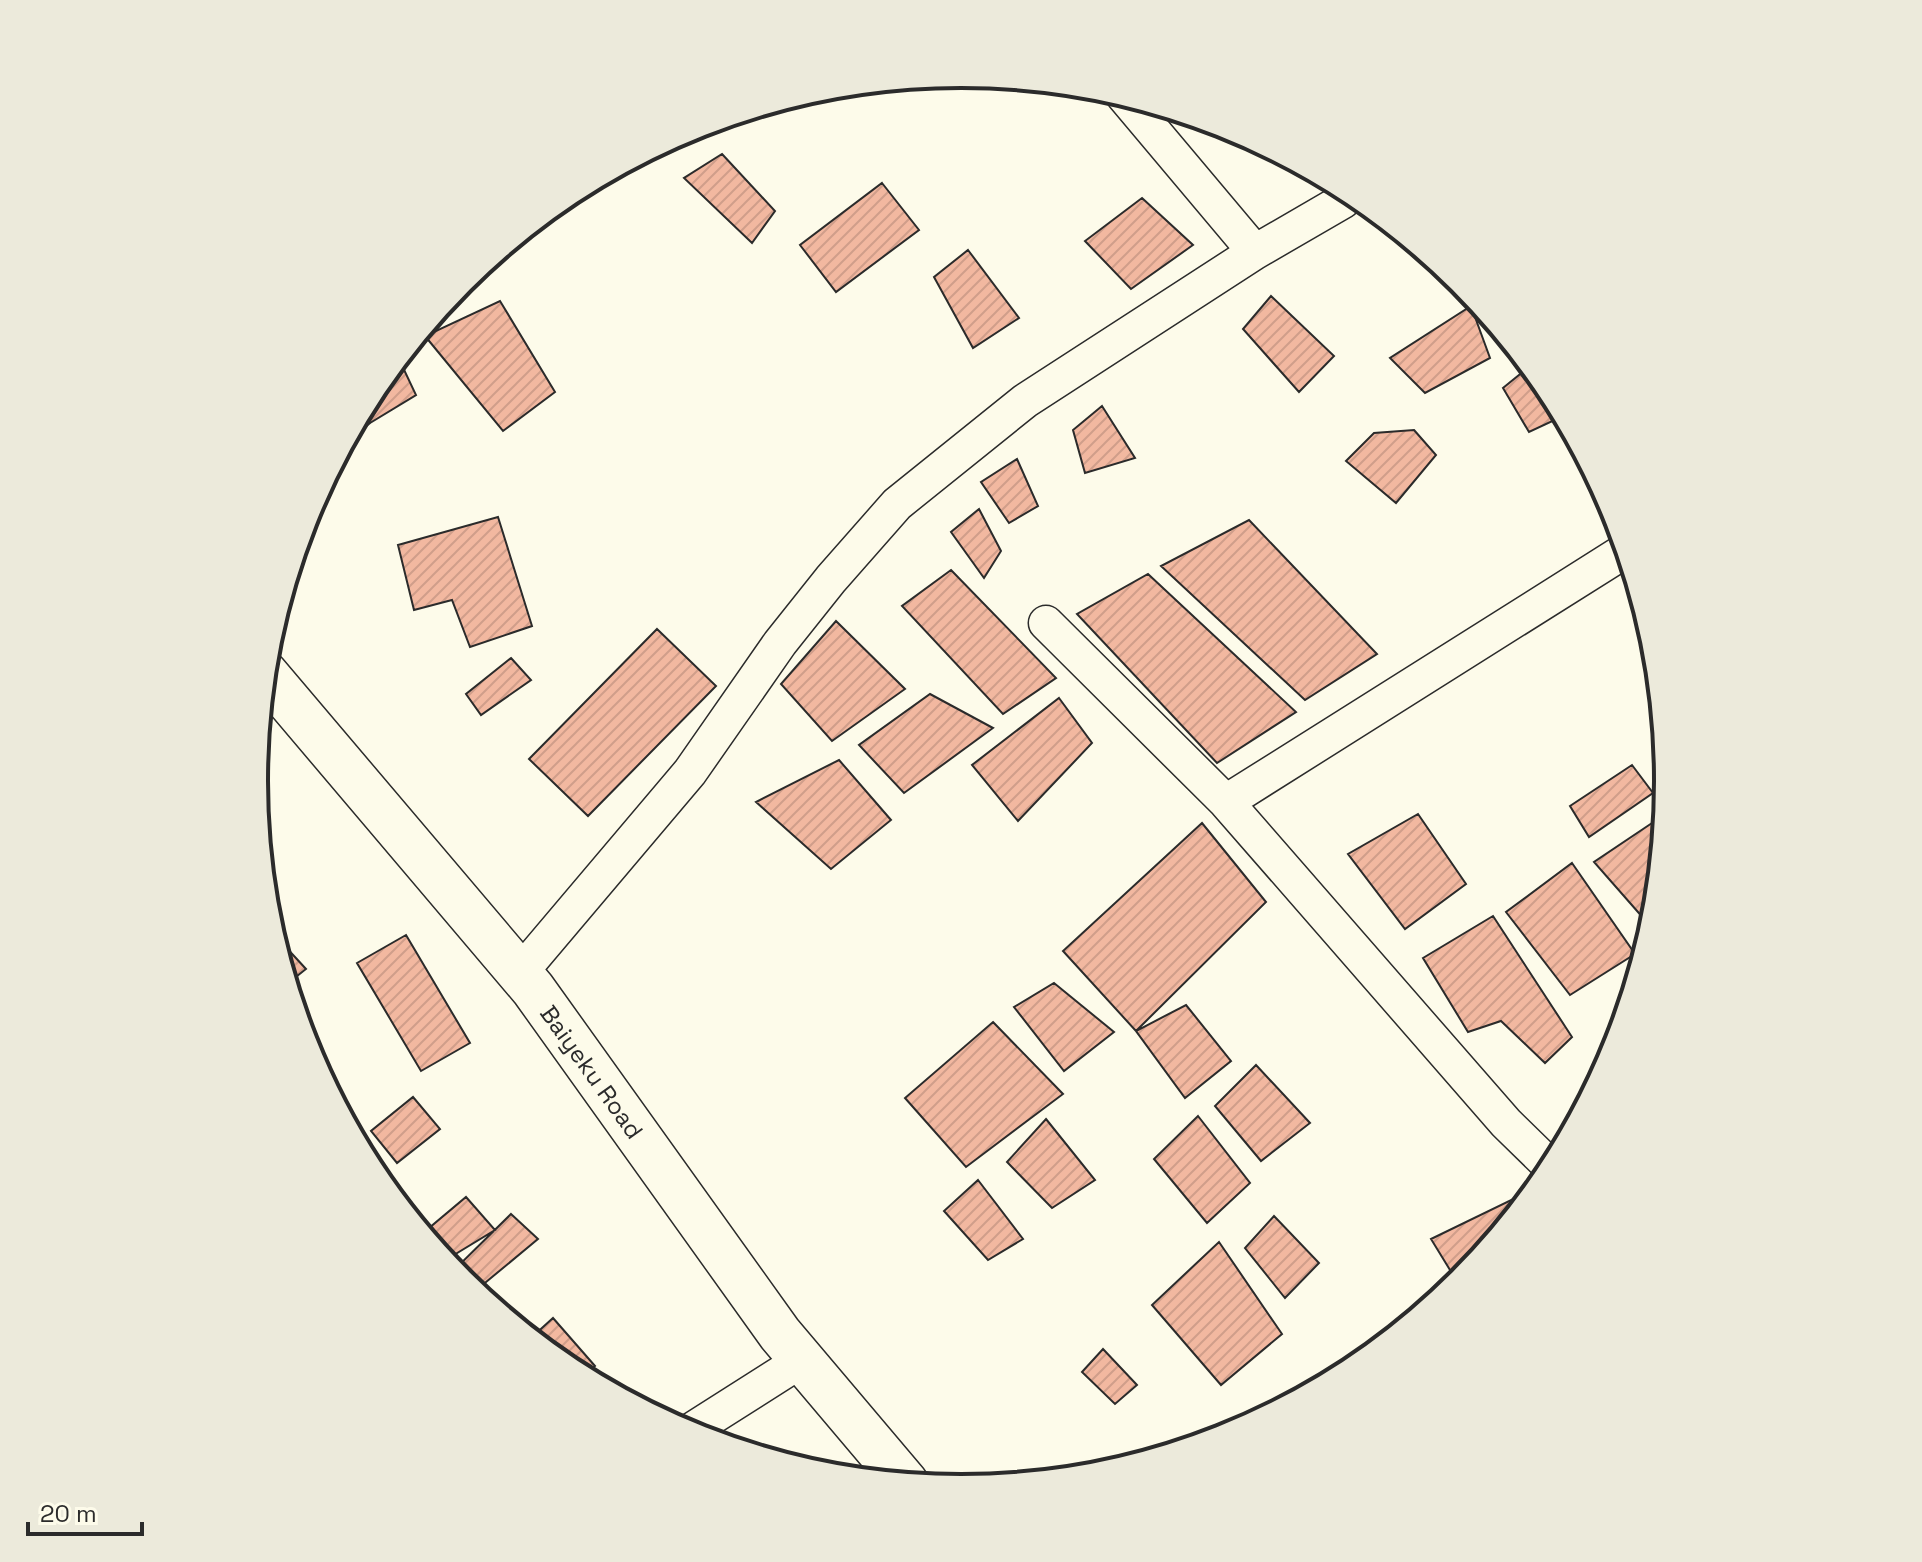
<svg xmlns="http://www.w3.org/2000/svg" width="1922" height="1562" viewBox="0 0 1922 1562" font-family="'Space Grotesk',sans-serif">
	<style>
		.building { fill: url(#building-hatch); stroke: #2b2b2b; stroke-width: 2 }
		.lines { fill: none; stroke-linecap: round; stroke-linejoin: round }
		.minor-casing { stroke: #2b2b2b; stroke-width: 37 }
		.secondary-casing { stroke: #2b2b2b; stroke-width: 47 }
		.minor { stroke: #fdfbea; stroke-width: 34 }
		.secondary { stroke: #fdfbea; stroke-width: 44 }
		.labels { text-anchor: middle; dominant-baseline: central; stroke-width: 6; stroke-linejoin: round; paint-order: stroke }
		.street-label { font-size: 24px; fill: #2b2b2b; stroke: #fdfbea }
		.rim { fill: none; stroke: #2b2b2b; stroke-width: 4 }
	</style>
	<defs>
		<pattern id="building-hatch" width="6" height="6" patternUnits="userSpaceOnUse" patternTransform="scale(2)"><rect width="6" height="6" fill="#f2b8a0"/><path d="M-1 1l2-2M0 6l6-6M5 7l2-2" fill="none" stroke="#d09e8a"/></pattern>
	</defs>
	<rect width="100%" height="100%" fill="#fdfbea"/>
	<path class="building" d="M722,154L775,211L752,243L684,178Z
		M882,183L919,230L836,292L800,245Z
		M1142,198L1193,245L1131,289L1085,241Z
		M968,250L1019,318L973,348L934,277Z
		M1271,296L1334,356L1299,392L1243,329Z
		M500,301L555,392L503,431L425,336Z
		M1471,306L1490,358L1425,393L1390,358Z
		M398,357L416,395L370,423L361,411L373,388Z
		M1530,366L1545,383L1559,418L1529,432L1503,388Z
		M1102,406L1135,458L1085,473L1073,430Z
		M361,411L370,423L344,444Z
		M1414,430L1436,455L1396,503L1346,461L1374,433Z
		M1017,459L1038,506L1009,523L981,482Z
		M979,509L1001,551L984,578L951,532Z
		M498,517L532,626L470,647L452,600L414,610L398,545Z
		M1249,520L1377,654L1305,700L1161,566Z
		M951,570L1056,678L1003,714L902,606Z
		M1148,574L1296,712L1217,763L1077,614Z
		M836,621L905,689L832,741L781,684Z
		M657,629L716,686L588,816L529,759Z
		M511,658L531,680L481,715L466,694Z
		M930,694L993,728L904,793L859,745Z
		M1059,698L1092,743L1018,821L972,765Z
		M839,760L891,820L831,869L756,802Z
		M1632,765L1653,793L1589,837L1570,806Z
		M1418,814L1466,884L1405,929L1348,854Z
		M1658,819L1664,826L1654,919L1652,928L1594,862Z
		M1202,823L1266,902L1136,1031L1063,951Z
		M1572,863L1635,954L1570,995L1506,912Z
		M1493,916L1572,1037L1545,1063L1501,1021L1468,1032L1423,958Z
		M271,931L306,969L287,984Z
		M406,935L470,1043L421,1071L357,963Z
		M1054,983L1114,1032L1064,1071L1014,1007Z
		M1186,1005L1231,1061L1185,1098L1136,1031Z
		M993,1022L1063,1094L966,1167L905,1098Z
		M1256,1065L1310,1123L1261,1161L1215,1106Z
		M413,1097L440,1129L397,1163L371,1131Z
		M1198,1116L1250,1183L1207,1223L1154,1159Z
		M1046,1119L1095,1180L1052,1208L1007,1162Z
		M978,1180L1023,1239L988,1260L944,1211Z
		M1532,1190L1534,1192L1458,1283L1431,1239Z
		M466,1197L495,1230L444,1261L422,1234Z
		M511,1214L538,1239L474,1292L461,1281L453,1271Z
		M1274,1216L1319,1263L1285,1298L1245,1248Z
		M1219,1242L1282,1334L1221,1385L1152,1305Z
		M553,1318L595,1366L583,1377L568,1369L531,1338Z
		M1103,1349L1137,1385L1115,1404L1082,1372Z"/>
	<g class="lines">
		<defs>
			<path id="minor" d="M1123,95L1255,252
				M1046,623L1226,802L1506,1123L1552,1168
				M1226,802L1626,550
				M520,973L690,772L780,643L831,579L897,504L1025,401L1255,252L1343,201
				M687,1433L802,1360"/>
			<g id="secondary">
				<path id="s1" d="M265,673L533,989L780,1334L906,1483"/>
			</g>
		</defs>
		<use href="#minor" class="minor-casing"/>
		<use href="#secondary" class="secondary-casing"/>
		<use href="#minor" class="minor"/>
		<use href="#secondary" class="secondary"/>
	</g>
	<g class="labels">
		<g class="street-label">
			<text stroke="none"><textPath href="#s1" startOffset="516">Baiyeku Road</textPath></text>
		</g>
	</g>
	<path d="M0 0H1922V1562H0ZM268 781a693 693 0 1 1 1386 0a693 693 0 1 1-1386 0Z" fill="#eceadb" fill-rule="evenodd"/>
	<path class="rim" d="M268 781a693 693 0 1 1 1386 0a693 693 0 1 1-1386 0Z"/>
	<path d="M28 1522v12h114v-12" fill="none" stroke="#2b2b2b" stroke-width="4"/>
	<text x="40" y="1522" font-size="24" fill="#2b2b2b" stroke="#fdfbea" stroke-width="6" paint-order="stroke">20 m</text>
</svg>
